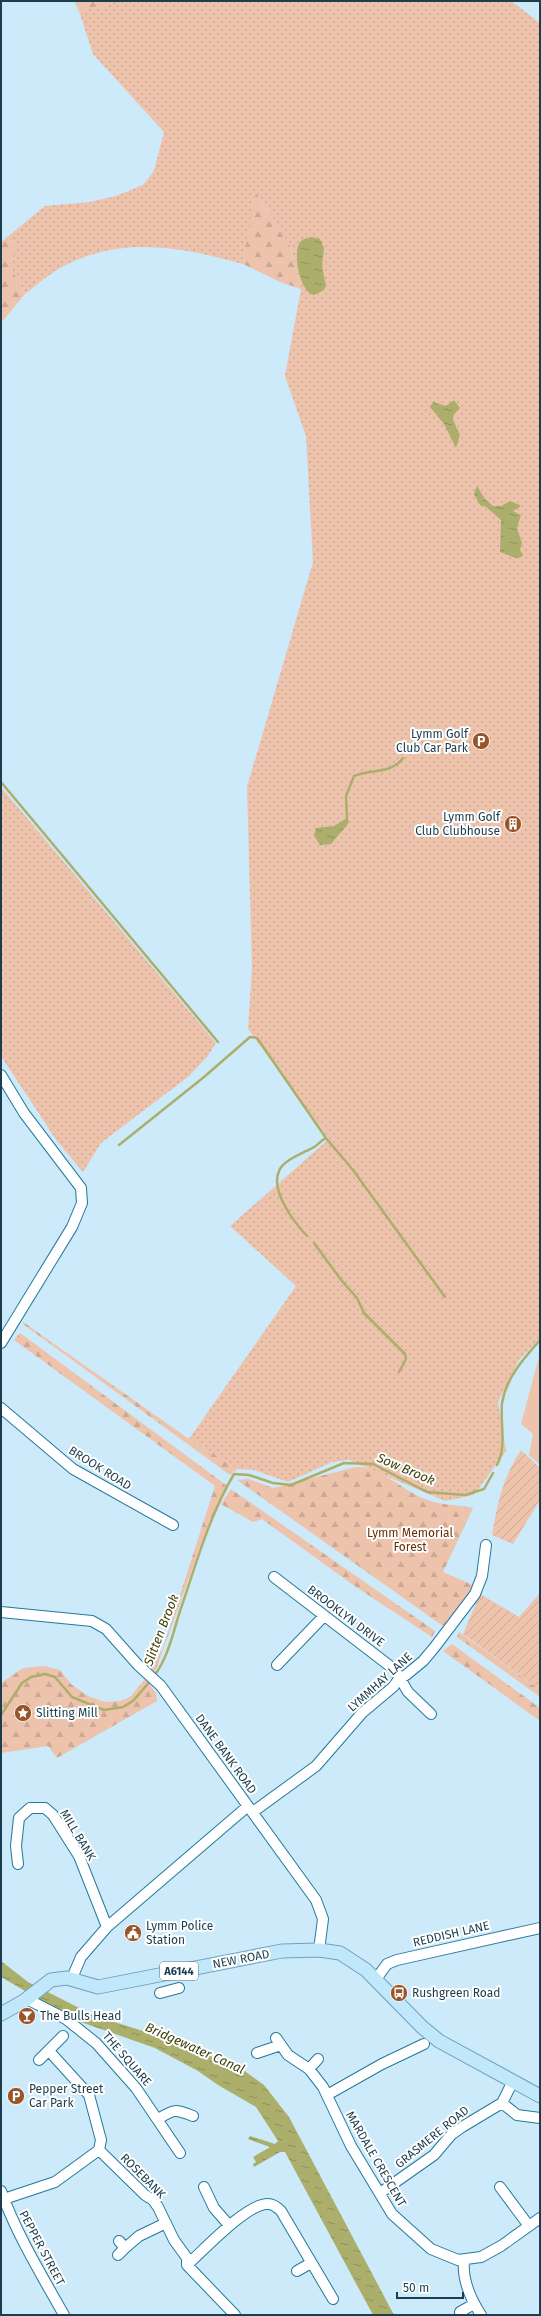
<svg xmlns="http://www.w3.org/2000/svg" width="541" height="2316" viewBox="0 0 541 2316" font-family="'Fira Sans',sans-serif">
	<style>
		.grass { fill: url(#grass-dots) }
		.forest { fill: url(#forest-firs) }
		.park { fill: #eec3ac }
		.garden { fill: url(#garden-furrows) }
		.water { fill: url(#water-ripples) }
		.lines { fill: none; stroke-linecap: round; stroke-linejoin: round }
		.stream { stroke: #acaf6c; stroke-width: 2.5 }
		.minor-casing { stroke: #23799c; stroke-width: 12 }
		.major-casing { stroke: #6ca2bc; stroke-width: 15 }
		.minor { stroke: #fff; stroke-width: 10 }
		.major { stroke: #c1e8fa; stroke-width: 13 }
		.labels { text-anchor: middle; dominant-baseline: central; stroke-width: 4; stroke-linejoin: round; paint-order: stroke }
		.shield { fill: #fff; stroke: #5f7782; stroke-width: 1 }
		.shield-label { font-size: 11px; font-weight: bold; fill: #1b3d4d }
		.poi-label { font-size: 12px; fill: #1b3d4d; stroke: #fff; text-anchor: start }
		.street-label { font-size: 12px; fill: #1b3d4d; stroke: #fff }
		.park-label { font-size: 12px; fill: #683006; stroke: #fff }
		.water-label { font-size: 13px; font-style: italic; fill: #3f400a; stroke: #fff }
	</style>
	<defs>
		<pattern id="grass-dots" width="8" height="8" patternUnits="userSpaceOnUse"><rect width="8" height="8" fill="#eec3ac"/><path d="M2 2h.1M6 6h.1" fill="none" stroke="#cca896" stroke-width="1.8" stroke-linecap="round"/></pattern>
		<pattern id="forest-firs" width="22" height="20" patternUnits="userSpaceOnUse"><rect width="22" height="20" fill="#eec3ac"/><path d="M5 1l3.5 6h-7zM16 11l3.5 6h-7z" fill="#cca896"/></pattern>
		<pattern id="garden-furrows" width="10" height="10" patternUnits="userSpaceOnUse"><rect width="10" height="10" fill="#eec3ac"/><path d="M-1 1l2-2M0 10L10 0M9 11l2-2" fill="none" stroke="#cca896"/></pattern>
		<pattern id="water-ripples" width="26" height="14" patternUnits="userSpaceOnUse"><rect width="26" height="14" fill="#acaf6c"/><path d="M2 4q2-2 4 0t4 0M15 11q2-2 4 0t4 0" fill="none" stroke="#8b905b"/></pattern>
	</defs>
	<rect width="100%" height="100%" fill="#cceafa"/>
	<path class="grass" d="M117,1H511L540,23V1338L519,1360L498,1402L506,1451L474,1495L445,1501L349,1460L332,1462L288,1482L254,1470L238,1469L189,1439L296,1286L230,1226L329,1139L248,1029L252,968L247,787L313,562L306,436L285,376L301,289L290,246L256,192L243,264C181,247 122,235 62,267C49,274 37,285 25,294L10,266L19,244L5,239L45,206L90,202L116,196L143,185L154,171L164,132L93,54L79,11L115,4Z
		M1,787L216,1043L207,1057L189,1076L101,1143L83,1172L57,1141L1,1056Z"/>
	<path class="forest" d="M74,1H117L115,4L79,11Z
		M255,191L290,246L301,289L280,282L243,264Z
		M5,239L19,244L10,266L25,294L1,323V242Z
		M23,1322L189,1439L238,1469L230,1475L23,1324Z
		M20,1333L226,1485L202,1542L155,1672L151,1669L163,1648L215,1486L14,1340Z
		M356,1467C383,1467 401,1490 425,1499C441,1506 456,1504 473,1508L443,1572L475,1586L470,1595L443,1626L237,1480L249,1479L273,1488Z
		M231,1489L435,1631L432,1637L356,1587L262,1519L253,1522L221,1504Z
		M459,1632L540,1690V1697L457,1637Z
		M452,1644L540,1708V1721L443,1651Z
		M44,1666L60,1670L72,1685L88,1696L105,1702L120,1701L130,1697L145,1679L156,1693L157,1701L57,1758L48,1746L1,1753V1683L23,1668Z"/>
	<path class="park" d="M540,1353V1465L529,1455L533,1434L521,1424Z"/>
	<path class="garden" d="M521,1450L540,1468V1500L513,1544L492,1535C498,1501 502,1480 521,1450Z
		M540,1593V1690L463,1634L480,1594L519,1617Z"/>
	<path class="water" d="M312,237L320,239L324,248L322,267L326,285L324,290L314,295C300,292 293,256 299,244C301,239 307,238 312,237Z
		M454,400L460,408L454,414L453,420L460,435L456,448L444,424L430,407L433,402L446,406Z
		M477,486L485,499L493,506H501L510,501L520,505V507L513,511L521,515L517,528L522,543L520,550L523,555L521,557L516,558L500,552L501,520L486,507L480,505L474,494Z
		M347,818L349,821L348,824L331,844L320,845L314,836L316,828L334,826Z
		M1,1961L28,1982L95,2016L159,2036L239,2067L264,2085L289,2117L394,2315H373L285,2152H280L254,2167L253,2164L256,2162L253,2157L270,2147L248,2139L250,2136L275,2144L278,2141L256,2107L218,2085L198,2071L155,2048L75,2020L1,1977Z"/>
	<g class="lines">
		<path class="stream" d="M1,782L218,1042
			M347,818L346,796L354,776C371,769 392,774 403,758
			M119,1145L204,1077L250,1037L257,1038L326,1138L353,1170L445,1297
			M307,1236C294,1222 270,1191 279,1171C283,1160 304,1153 314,1147C318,1145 321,1140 326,1138
			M314,1243L342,1281L357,1298L364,1313L405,1354L406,1359L399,1372
			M497,1465C507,1446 500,1424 502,1403C506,1378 524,1358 540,1340
			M154,1676C168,1658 173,1633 180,1611C196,1565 209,1516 234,1474L249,1475L273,1483L291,1485L344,1463L373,1464L427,1492L465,1495L484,1489L493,1473
			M1,1715L22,1683L31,1677L45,1674L55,1677L72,1697L104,1710L123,1707L133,1701L151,1680"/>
		<defs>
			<path id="minor" d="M1,1075L24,1113L81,1188L82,1203L72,1227L1,1343
				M1,1408L73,1469L173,1525
				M274,1577L395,1670L408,1692L431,1714
				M1,1612L92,1621L106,1629L138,1665L161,1686L316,1900L323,1919L319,1950
				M277,1665L323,1617
				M253,1812L316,1766L362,1713L393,1687L399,1679L406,1675L423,1661L434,1648L475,1594L482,1576L486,1545
				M18,1864L16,1846L19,1818L30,1808H45L53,1815L79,1856L107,1927
				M72,1978L81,1957L107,1927L248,1806
				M376,1979L387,1964L397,1960L540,1928
				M160,1993L179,1988
				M27,1999L66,2019L96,2043L136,2088L180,2153
				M276,2038L288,2055L309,2069L318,2059
				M49,2051L89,2095L101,2140L99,2150L145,2195L153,2200L158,2207L174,2240L187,2258V2265L235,2315
				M257,2053L281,2045
				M39,2060L63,2036
				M309,2069L323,2087L351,2146L392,2214L431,2249L458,2260L481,2257L501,2246L540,2218
				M327,2095L382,2064L424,2044
				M502,2103L517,2115L540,2118
				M158,2119C174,2109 175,2109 193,2116
				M204,2187L214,2208L228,2224
				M500,2187L529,2226
				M1,2191C17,2235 41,2274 64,2315
				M380,2193L434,2155L451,2135L462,2127L502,2103L513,2081
				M4,2199L55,2182L99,2150
				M125,2248L139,2236L166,2223
				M118,2255L125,2248L119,2241
				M464,2260C462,2279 470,2298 481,2315
				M187,2265C203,2251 247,2203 268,2204C273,2204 277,2207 281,2211L333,2299
				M297,2271L311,2263
				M460,2312L474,2304"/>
			<path id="major" d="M1,2014L24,2001L51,1980L67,1978L98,1987L282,1951L319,1950L340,1953L366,1970L422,2027L439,2041L540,2096"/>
		</defs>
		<use href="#minor" class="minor-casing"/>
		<use href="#major" class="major-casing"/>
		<use href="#minor" class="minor"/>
		<use href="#major" class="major"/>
	</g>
	<defs>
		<symbol id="parking-disc" viewBox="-11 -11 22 22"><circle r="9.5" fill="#995428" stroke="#fff"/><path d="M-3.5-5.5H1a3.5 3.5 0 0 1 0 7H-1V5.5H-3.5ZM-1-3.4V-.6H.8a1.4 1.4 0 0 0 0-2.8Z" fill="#fff"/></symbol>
		<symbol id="building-disc" viewBox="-11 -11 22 22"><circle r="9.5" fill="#995428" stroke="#fff"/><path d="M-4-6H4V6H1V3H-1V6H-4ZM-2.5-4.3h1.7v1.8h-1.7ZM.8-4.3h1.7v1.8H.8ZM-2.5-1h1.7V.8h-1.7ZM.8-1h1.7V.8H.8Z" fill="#fff"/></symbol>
		<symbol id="sight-disc" viewBox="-11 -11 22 22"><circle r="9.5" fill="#995428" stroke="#fff"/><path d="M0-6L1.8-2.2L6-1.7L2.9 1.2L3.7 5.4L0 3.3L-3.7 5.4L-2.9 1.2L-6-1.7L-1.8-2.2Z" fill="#fff"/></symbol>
		<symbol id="civic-disc" viewBox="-11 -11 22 22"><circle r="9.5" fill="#995428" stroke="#fff"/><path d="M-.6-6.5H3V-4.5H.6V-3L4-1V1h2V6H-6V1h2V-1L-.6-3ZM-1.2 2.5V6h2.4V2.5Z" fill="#fff"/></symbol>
		<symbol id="bus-disc" viewBox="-11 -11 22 22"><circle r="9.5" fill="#995428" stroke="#fff"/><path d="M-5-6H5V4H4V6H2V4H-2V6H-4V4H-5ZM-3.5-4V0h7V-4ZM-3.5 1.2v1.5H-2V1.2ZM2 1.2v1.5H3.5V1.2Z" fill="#fff"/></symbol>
		<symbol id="bar-disc" viewBox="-11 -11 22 22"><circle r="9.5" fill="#995428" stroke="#fff"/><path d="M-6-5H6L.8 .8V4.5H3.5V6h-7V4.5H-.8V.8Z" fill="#fff"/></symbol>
	</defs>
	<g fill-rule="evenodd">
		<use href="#parking-disc" x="471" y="731" width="20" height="20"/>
		<use href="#building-disc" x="503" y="814" width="20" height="20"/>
		<use href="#sight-disc" x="13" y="1703" width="20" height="20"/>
		<use href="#civic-disc" x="123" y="1923" width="20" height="20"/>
		<use href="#bus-disc" x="389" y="1983" width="20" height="20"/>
		<use href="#bar-disc" x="17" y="2006" width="20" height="20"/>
		<use href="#parking-disc" x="6" y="2086" width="20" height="20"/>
	</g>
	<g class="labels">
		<rect class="shield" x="160" y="1962" width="38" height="18" rx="3"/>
		<g class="shield-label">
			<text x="179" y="1971">A6144</text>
		</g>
		<g class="poi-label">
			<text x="468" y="734" text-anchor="end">Lymm Golf<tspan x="468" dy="14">Club Car Park</tspan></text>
			<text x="500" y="817" text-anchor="end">Lymm Golf<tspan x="500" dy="14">Club Clubhouse</tspan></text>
			<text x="36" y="1713">Slitting Mill</text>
			<text x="146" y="1926">Lymm Police<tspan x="146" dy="14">Station</tspan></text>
			<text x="412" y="1993">Rushgreen Road</text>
			<text x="40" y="2016">The Bulls Head</text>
			<text x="29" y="2089">Pepper Street<tspan x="29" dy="14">Car Park</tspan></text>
		</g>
		<g class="street-label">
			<text transform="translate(100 1468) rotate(32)">BROOK ROAD</text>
			<text transform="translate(346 1616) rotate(37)">BROOKLYN DRIVE</text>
			<text transform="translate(380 1682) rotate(-42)">LYMMHAY LANE</text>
			<text transform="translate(226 1754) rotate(54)">DANE BANK ROAD</text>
			<text transform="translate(78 1835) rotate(59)">MILL BANK</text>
			<text transform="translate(451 1934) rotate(-13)">REDDISH LANE</text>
			<text transform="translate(241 1959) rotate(-11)">NEW ROAD</text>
			<text transform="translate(127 2059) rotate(49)">THE SQUARE</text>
			<text transform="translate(432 2137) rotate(-39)">GRASMERE ROAD</text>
			<text transform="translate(376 2159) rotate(60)">MARDALE CRESCENT</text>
			<text transform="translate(143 2176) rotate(45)">ROSEBANK</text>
			<text transform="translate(42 2248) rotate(62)">PEPPER STREET</text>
		</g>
		<g class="park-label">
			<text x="410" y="1533">Lymm Memorial<tspan x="410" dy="14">Forest</tspan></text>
		</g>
		<g class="water-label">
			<text transform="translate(406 1469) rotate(23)">Sow Brook</text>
			<text transform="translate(161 1630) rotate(-69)">Slitten Brook</text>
			<text transform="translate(195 2048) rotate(24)">Bridgewater Canal</text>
		</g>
	</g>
	<rect width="541" height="2316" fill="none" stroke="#1b3d4d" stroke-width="4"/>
	<path d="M397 2292v6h66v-6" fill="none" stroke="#1b3d4d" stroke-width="2"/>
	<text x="403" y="2292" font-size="12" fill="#1b3d4d" stroke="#ffffff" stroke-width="3" paint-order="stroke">50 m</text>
</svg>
